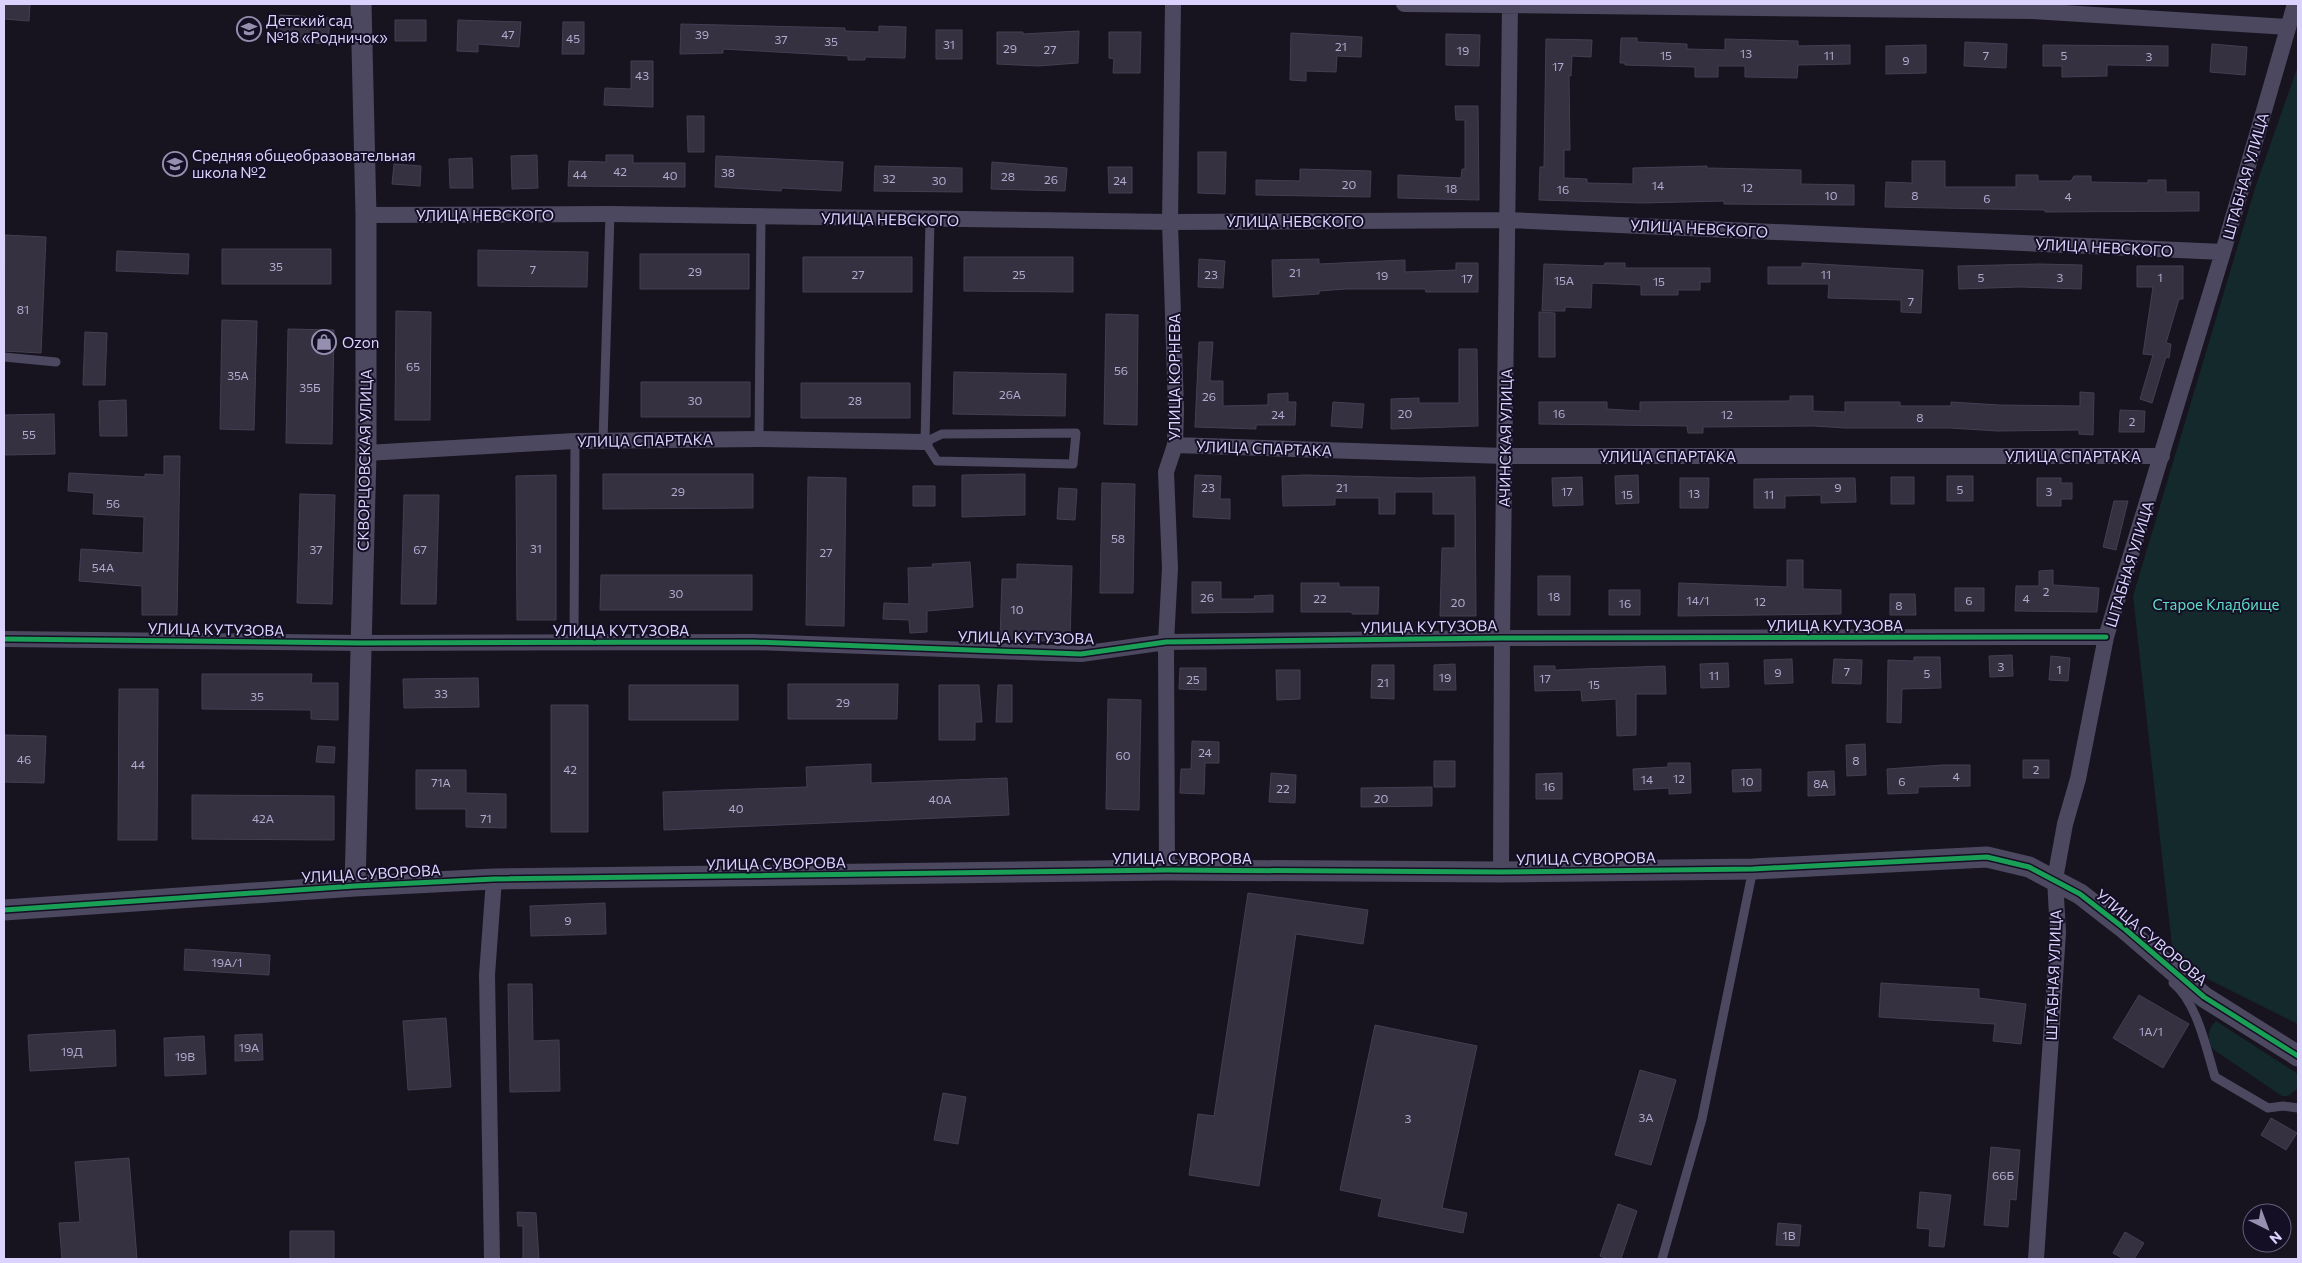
<svg xmlns="http://www.w3.org/2000/svg" width="2302" height="1263" viewBox="0 0 2302 1263" font-family="Commissioner,sans-serif">
	<style>
		.green { fill: #13292b }
		.building { fill: #353141; stroke: #443e52 }
		.lines { fill: none; stroke-linecap: round; stroke-linejoin: round }
		.service { stroke: #4c4860; stroke-width: 9 }
		.minor { stroke: #4c4860; stroke-width: 16 }
		.tertiary { stroke: #4c4860; stroke-width: 21 }
		.cycleway-casing { stroke: #140f24; stroke-width: 8 }
		.cycleway { stroke: #1a9f57; stroke-width: 5 }
		.labels { text-anchor: middle; dominant-baseline: central; stroke-width: 4; stroke-linejoin: round; paint-order: stroke }
		.number-label { font-size: 12px; fill: #b2aacf }
		.poi-label { font-size: 15px; fill: #dbd2fe; stroke: #140f24; text-anchor: start }
		.street-label { font-size: 15px; fill: #dbd2fe; stroke: #140f24 }
		.park-label { font-size: 15px; fill: #5fddc9; stroke: #140f24 }
	</style>
	<rect width="100%" height="100%" fill="#17141f"/>
	<path class="green" d="M2298,66V1024L2184,967L2173,955L2133,596L2256,185Z
		M2216,1021L2298,1074V1088L2288,1096H2282L2214,1050C2206,1042 2207,1029 2216,1021Z"/>
	<path class="building" d="M4,4H30L29,21L4,19Z
		M280,15L330,18L328,44L277,40Z
		M395,20H426V41H395Z
		M458,20L521,22L519,47L478,44V52L457,51Z
		M563,22H584V54H562Z
		M681,24L845,28V31L879,32V26L906,27L905,58L865,57V60H848V56L723,49V53L680,54Z
		M936,30H962V59H936Z
		M1079,31L1078,63L1038,66L997,64V32H1023V34Z
		M1109,32H1141L1140,73H1113L1114,59L1109,58Z
		M1291,33L1362,37L1361,57L1337,56L1336,72L1306,71V81L1290,80Z
		M1446,34L1480,35L1479,66L1446,65Z
		M1621,38H1637V42L1687,44V49L1725,50V39L1798,41V46L1850,45V64L1798,65L1797,78L1745,77V66H1718V77H1695V67L1625,65V63H1620Z
		M1546,39L1592,40L1591,57L1572,56L1571,76L1569,75L1570,150H1564V178L1587,179V183L1633,184V168L1707,166V168L1801,170V184L1854,185V205L1724,204V201L1642,203L1539,200L1540,167H1544Z
		M1965,42L2007,44L2006,68L1964,66Z
		M2212,44L2247,47L2245,75L2210,72Z
		M1926,45V73L1886,74V46Z
		M2043,45L2168,46V66L2107,65V76L2062,77V66H2043Z
		M631,61H653V107L604,105L605,88L631,89Z
		M1455,106H1478L1479,200L1398,198V175L1461,178L1462,169H1465V120H1456Z
		M687,116H704V152H688Z
		M1198,152H1226L1225,194L1198,193Z
		M537,155L538,188L512,189L511,156Z
		M606,155H633V163H685V187L568,186L569,161L606,162Z
		M716,156L843,162L841,191L782,188L781,191L715,187Z
		M472,158L473,188H450L449,159Z
		M1912,161H1945V187H2016V175H2038V181H2071L2074,176H2091V182L2148,183V180H2166V192H2199V211L2045,212V210L1885,207L1886,182L1912,183Z
		M992,162L1067,168L1065,191L991,189Z
		M394,164L421,166L420,186L392,184Z
		M875,166L962,168V192L874,191Z
		M1108,167H1132V193H1109Z
		M1300,169L1371,171L1370,197L1256,195V180L1300,181Z
		M5,235L46,237L41,353L4,351Z
		M222,249H331V284H222Z
		M478,250L588,252L587,287L478,286Z
		M117,251L189,254L188,274L116,271Z
		M640,254H749V289H640Z
		M803,257H912V292H803Z
		M964,257H1073V292L964,291Z
		M1199,259L1225,261L1223,288L1198,287Z
		M1319,259V264L1405,260V272L1456,270V263H1478V292H1426L1425,289H1346L1319,291V294L1273,297L1272,260Z
		M1605,263H1625V268H1710V282H1700V290H1678V295H1641V285L1592,283L1591,308L1565,307V311H1542L1544,264L1604,266Z
		M1802,263L1923,270L1921,313L1901,312V300L1828,298L1829,284H1768V267H1802Z
		M2039,264L2082,265L2081,289L2020,287L1959,289L1958,266Z
		M2137,266H2183V299H2179L2166,343L2171,344L2169,358L2166,357L2152,403L2140,399L2153,355L2143,354L2153,287H2137Z
		M396,311L431,312L430,420H395Z
		M1539,312L1555,313V357H1539Z
		M1106,314L1138,315L1137,425L1104,424Z
		M222,320L257,321L254,430L220,429Z
		M288,329L334,330L332,444L286,443Z
		M85,332L107,333L105,385H83Z
		M1199,342H1213L1210,381H1223V406L1268,405V394L1288,393V402H1296L1295,425H1256V429L1195,427Z
		M1459,349H1477L1478,426L1391,429V399L1419,398V403H1459Z
		M954,372L1066,374L1065,416L953,414Z
		M641,382H750V417H641Z
		M801,383H910V418H801Z
		M2080,392L2094,393L2093,435L2079,434V430L1998,431L1950,428H1845L1813,426L1703,427V433H1688L1687,426L1539,424V402H1607V409L1640,411V402L1790,401V396H1813V411L1845,412V402H1900V406H1951V402L1999,405L2080,406Z
		M126,400L127,436H100L99,401Z
		M1333,402L1364,404L1362,428L1331,426Z
		M2120,410L2145,411L2144,432H2119Z
		M54,414L55,454L4,455V415Z
		M164,456H180L177,615H142V586L79,581L81,549L143,553L144,517L93,514L94,493L68,491L69,473L145,477V474L164,475Z
		M603,474H753V508L603,509Z
		M1025,474V515L962,517V475Z
		M556,475V620H517L516,476Z
		M1195,475L1221,476L1220,499H1230V519L1193,517Z
		M1306,475L1418,478L1475,477L1476,616H1440L1442,548H1455V514H1433V492H1395V514H1379V498H1335V505L1283,506L1282,476Z
		M1638,475L1639,503L1616,504L1615,476Z
		M1947,476H1973V501H1947Z
		M808,477L846,478L844,626L806,625Z
		M1582,477L1583,505L1553,506L1552,478Z
		M1891,477H1914V504H1891Z
		M1680,478H1709L1708,508H1680Z
		M1855,478L1856,502L1821,503V495L1785,496V508H1754V479Z
		M2037,478H2061V483H2072V499H2061V506H2037Z
		M1102,483L1135,484L1133,593H1100Z
		M913,486H935V506H913Z
		M1059,488L1077,489L1075,520L1057,519Z
		M300,494L335,495L332,604L297,603Z
		M404,495H439L436,604H401Z
		M2114,501H2128L2116,550L2103,547Z
		M1787,560H1803V589L1841,590V614L1678,616L1679,583L1787,587Z
		M970,562L973,607L927,611V632L910,633L909,620L883,619L884,603L909,604L908,568L933,567L932,564Z
		M1017,564L1072,566L1070,642L1000,639L1002,579H1017Z
		M2053,570V585L2099,588L2097,612L2015,611L2016,586H2039V571Z
		M601,575H752V610H600Z
		M1538,576H1570V615H1538Z
		M1192,582H1221V599H1255L1254,596L1273,595V612L1192,613Z
		M1301,583H1339V587H1379L1378,614H1352V612H1301Z
		M1955,588H1984V611H1955Z
		M1609,590H1640V615H1609Z
		M1890,594H1915L1916,615H1890Z
		M2012,655L2013,676L1990,677L1989,656Z
		M2051,656L2070,658L2068,681L2049,680Z
		M1914,657H1940L1941,688L1902,689L1901,723L1887,722L1888,660L1914,661Z
		M1792,659L1793,683L1765,684L1764,660Z
		M1834,659L1862,660L1861,684L1832,683Z
		M1728,663L1729,687L1701,688L1700,664Z
		M1455,664L1456,690H1434V665Z
		M1372,665H1394V699L1371,698Z
		M1534,666H1555V670L1665,666L1666,694H1636V735L1617,736L1616,699L1582,701L1581,690L1535,691Z
		M1180,668H1206V690L1179,689Z
		M1276,670H1300V699L1277,700Z
		M202,674H312L311,683H338V720L311,719V710L202,709Z
		M478,678L479,707L404,708L403,679Z
		M788,684H898L897,719H788Z
		M629,685H738V720H629Z
		M939,685H979L982,722H975V740H939Z
		M998,685H1012V722H996Z
		M119,689H158L157,840H118Z
		M1108,699L1141,700L1139,810L1106,809Z
		M551,705H588V832H551Z
		M4,735L46,736L44,783L4,782Z
		M1192,741L1219,742V763H1205L1204,794L1180,793L1181,769H1191Z
		M1865,744L1866,775L1847,776L1846,745Z
		M318,746L335,747L334,763L316,762Z
		M2023,760H2049V778H2023Z
		M1434,761H1455V787H1434Z
		M1668,763H1690L1691,793L1669,794V788L1634,790L1633,769L1668,767Z
		M871,764V783L1007,778L1009,815L664,830L663,792L807,787L806,767Z
		M1943,765H1970V786L1918,787V793L1888,794L1887,769Z
		M1761,769V791L1733,792L1732,770Z
		M416,770H466V793L506,794V828L466,827V809H416Z
		M1834,771L1835,795L1808,796V772Z
		M1271,773L1296,775L1295,803L1269,802Z
		M1562,773V799H1536V774Z
		M1432,787V806L1361,807V788Z
		M192,795L334,796V840L192,839Z
		M1248,893L1368,910L1363,944L1296,934L1259,1186L1189,1175L1198,1114L1214,1116Z
		M605,903L606,934L531,936L530,906Z
		M185,949L270,955L269,975L184,970Z
		M1881,983L1979,989V998L2026,1004L2021,1044L1993,1041L1995,1024L1879,1017Z
		M508,984H532L533,1041L559,1040L560,1091L510,1092Z
		M2139,995L2189,1024L2163,1068L2113,1038Z
		M446,1018L451,1087L408,1090L403,1021Z
		M1375,1025L1477,1046L1442,1208L1467,1213L1463,1233L1378,1216L1382,1199L1340,1190Z
		M115,1030L116,1066L30,1071L28,1035Z
		M262,1034L263,1060L235,1061V1035Z
		M204,1036L206,1074L165,1076L164,1038Z
		M1640,1070L1676,1080L1651,1165L1615,1155Z
		M943,1093L966,1097L958,1144L934,1140Z
		M2271,1118L2297,1133L2286,1150L2261,1135Z
		M1991,1147L2020,1150L2016,1200L2010,1199L2008,1227L1984,1225Z
		M129,1158L137,1259H62L59,1223L80,1222L75,1162Z
		M1920,1192L1951,1195L1944,1247L1929,1246L1930,1229L1917,1228Z
		M1618,1204L1637,1211L1621,1259H1608L1600,1256Z
		M517,1212L536,1213L539,1259H523V1226H518Z
		M1778,1223L1801,1225L1799,1246L1776,1245Z
		M290,1231H334V1259H290Z
		M2125,1232L2144,1243L2134,1259H2124L2113,1253Z"/>
	<g class="lines">
		<path class="service" d="M4,357L56,362
			M759,439L761,216
			M603,441L610,214
			M925,442L942,434L1076,433L1073,464L937,461L925,442L930,220
			M574,643L575,441
			M2173,983C2197,1002 2206,1048 2215,1077L2268,1108L2283,1106L2298,1108
			M1662,1259L1702,1119L1753,869"/>
		<path class="minor" d="M1404,4L2031,11L2288,27
			M366,215L610,214L1170,222L1507,220L2223,252
			M1175,445L1505,456H2162
			M366,453L575,441L759,439L925,442
			M4,639L360,643L753,642L1081,654L1166,642L1502,638L2106,637
			M1167,870L1166,642L1170,568L1166,472L1175,445L1176,409L1170,222L1173,4
			M1501,872L1502,638L1510,4
			M492,1259L487,975L494,879
			M2036,1259L2058,933L2055,879L2065,824L2078,779L2106,637L2223,252L2295,4"/>
		<path class="tertiary" d="M355,886L366,453V215L361,4
			M4,910L355,886L494,879L1167,870L1501,872L1753,869L1987,857L2029,867L2080,894L2125,929L2204,997L2298,1056"/>
		<defs>
			<path id="cycleway" d="M4,639L360,643L753,642L1081,654L1166,642L1502,638L2106,637
				M4,910L355,886L494,879L1167,870L1501,872L1753,869L1987,857L2029,867L2080,894L2125,929L2204,997L2298,1056"/>
		</defs>
		<use href="#cycleway" class="cycleway-casing"/>
		<use href="#cycleway" class="cycleway"/>
	</g>
	<defs>
		<symbol id="school-ring" viewBox="-11 -11 22 22"><circle r="9.5" fill="#140f24" stroke="#9690b0" stroke-width="1.5"/><path d="M0-5L7-2L0 1L-7-2ZM-4 1L0 2.5L4 1V4Q0 6-4 4Z" fill="#9690b0"/></symbol>
		<symbol id="shop-ring" viewBox="-11 -11 22 22"><circle r="9.5" fill="#140f24" stroke="#9690b0" stroke-width="1.5"/><path d="M-5-2.5h2.3a2.7 3.5 0 0 1 5.4 0H5L5.5 6h-11ZM-1.5-2.5h3a1.5 2.3 0 0 0-3 0Z" fill="#9690b0"/></symbol>
	</defs>
	<g fill-rule="evenodd">
		<use href="#school-ring" x="235" y="15" width="28" height="28"/>
		<use href="#school-ring" x="161" y="150" width="28" height="28"/>
		<use href="#shop-ring" x="310" y="328" width="28" height="28"/>
	</g>
	<g class="labels">
		<g class="number-label">
			<text x="508" y="34">47</text>
			<text x="702" y="34">39</text>
			<text x="573" y="38">45</text>
			<text x="781" y="39">37</text>
			<text x="831" y="41">35</text>
			<text x="949" y="44">31</text>
			<text x="1341" y="46">21</text>
			<text x="1010" y="48">29</text>
			<text x="1050" y="49">27</text>
			<text x="1463" y="50">19</text>
			<text x="1746" y="53">13</text>
			<text x="1666" y="55">15</text>
			<text x="1829" y="55">11</text>
			<text x="1986" y="55">7</text>
			<text x="2064" y="55">5</text>
			<text x="2149" y="56">3</text>
			<text x="1906" y="60">9</text>
			<text x="1558" y="66">17</text>
			<text x="642" y="75">43</text>
			<text x="620" y="171">42</text>
			<text x="728" y="172">38</text>
			<text x="580" y="174">44</text>
			<text x="670" y="175">40</text>
			<text x="1008" y="176">28</text>
			<text x="889" y="178">32</text>
			<text x="1051" y="179">26</text>
			<text x="939" y="180">30</text>
			<text x="1120" y="180">24</text>
			<text x="1349" y="184">20</text>
			<text x="1658" y="185">14</text>
			<text x="1747" y="187">12</text>
			<text x="1451" y="188">18</text>
			<text x="1563" y="189">16</text>
			<text x="1831" y="195">10</text>
			<text x="1915" y="195">8</text>
			<text x="2068" y="196">4</text>
			<text x="1987" y="198">6</text>
			<text x="276" y="266">35</text>
			<text x="533" y="269">7</text>
			<text x="695" y="271">29</text>
			<text x="1295" y="272">21</text>
			<text x="858" y="274">27</text>
			<text x="1019" y="274">25</text>
			<text x="1211" y="274">23</text>
			<text x="1826" y="274">11</text>
			<text x="1382" y="275">19</text>
			<text x="1981" y="277">5</text>
			<text x="2060" y="277">3</text>
			<text x="2160" y="277">1</text>
			<text x="1467" y="278">17</text>
			<text x="1564" y="280">15А</text>
			<text x="1659" y="281">15</text>
			<text x="1911" y="301">7</text>
			<text x="23" y="309">81</text>
			<text x="413" y="366">65</text>
			<text x="1121" y="370">56</text>
			<text x="238" y="375">35А</text>
			<text x="310" y="387">35Б</text>
			<text x="1010" y="394">26А</text>
			<text x="1209" y="396">26</text>
			<text x="695" y="400">30</text>
			<text x="855" y="400">28</text>
			<text x="1405" y="413">20</text>
			<text x="1559" y="413">16</text>
			<text x="1278" y="414">24</text>
			<text x="1727" y="414">12</text>
			<text x="1920" y="417">8</text>
			<text x="2132" y="421">2</text>
			<text x="29" y="434">55</text>
			<text x="1208" y="487">23</text>
			<text x="1342" y="487">21</text>
			<text x="1838" y="487">9</text>
			<text x="1960" y="489">5</text>
			<text x="678" y="491">29</text>
			<text x="1567" y="491">17</text>
			<text x="2049" y="491">3</text>
			<text x="1694" y="493">13</text>
			<text x="1627" y="494">15</text>
			<text x="1769" y="494">11</text>
			<text x="113" y="503">56</text>
			<text x="1118" y="538">58</text>
			<text x="536" y="548">31</text>
			<text x="316" y="549">37</text>
			<text x="420" y="549">67</text>
			<text x="826" y="552">27</text>
			<text x="103" y="567">54А</text>
			<text x="2046" y="591">2</text>
			<text x="676" y="593">30</text>
			<text x="1554" y="596">18</text>
			<text x="1207" y="597">26</text>
			<text x="1320" y="598">22</text>
			<text x="2026" y="598">4</text>
			<text x="1698" y="600">14/1</text>
			<text x="1969" y="600">6</text>
			<text x="1760" y="601">12</text>
			<text x="1458" y="602">20</text>
			<text x="1625" y="603">16</text>
			<text x="1899" y="605">8</text>
			<text x="1017" y="609">10</text>
			<text x="2001" y="666">3</text>
			<text x="2059" y="669">1</text>
			<text x="1847" y="671">7</text>
			<text x="1778" y="672">9</text>
			<text x="1927" y="673">5</text>
			<text x="1714" y="675">11</text>
			<text x="1445" y="677">19</text>
			<text x="1545" y="678">17</text>
			<text x="1193" y="679">25</text>
			<text x="1383" y="682">21</text>
			<text x="1594" y="684">15</text>
			<text x="441" y="693">33</text>
			<text x="257" y="696">35</text>
			<text x="843" y="702">29</text>
			<text x="1205" y="752">24</text>
			<text x="1123" y="755">60</text>
			<text x="24" y="759">46</text>
			<text x="1856" y="760">8</text>
			<text x="138" y="764">44</text>
			<text x="570" y="769">42</text>
			<text x="2036" y="769">2</text>
			<text x="1956" y="776">4</text>
			<text x="1679" y="778">12</text>
			<text x="1647" y="779">14</text>
			<text x="1747" y="781">10</text>
			<text x="1902" y="781">6</text>
			<text x="441" y="782">71А</text>
			<text x="1821" y="783">8А</text>
			<text x="1549" y="786">16</text>
			<text x="1283" y="788">22</text>
			<text x="1381" y="798">20</text>
			<text x="940" y="799">40А</text>
			<text x="736" y="808">40</text>
			<text x="263" y="818">42А</text>
			<text x="486" y="818">71</text>
			<text x="568" y="920">9</text>
			<text x="227" y="962">19А/1</text>
			<text x="2151" y="1031">1А/1</text>
			<text x="249" y="1047">19А</text>
			<text x="72" y="1051">19Д</text>
			<text x="185" y="1056">19В</text>
			<text x="1646" y="1117">3А</text>
			<text x="1408" y="1118">3</text>
			<text x="2003" y="1175">66Б</text>
			<text x="1789" y="1235">1В</text>
		</g>
		<g class="poi-label">
			<text x="266" y="20">Детский сад<tspan x="266" dy="17">№18 «Родничок»</tspan></text>
			<text x="192" y="155">Средняя общеобразовательная<tspan x="192" dy="17">школа №2</tspan></text>
			<text x="342" y="342">Ozon</text>
		</g>
		<g class="street-label">
			<text transform="translate(2245 176) rotate(-74)">ШТАБНАЯ УЛИЦА</text>
			<text x="485" y="215">УЛИЦА НЕВСКОГО</text>
			<text transform="translate(890 219) rotate(1)">УЛИЦА НЕВСКОГО</text>
			<text x="1295" y="221">УЛИЦА НЕВСКОГО</text>
			<text transform="translate(1699 228) rotate(3)">УЛИЦА НЕВСКОГО</text>
			<text transform="translate(2104 247) rotate(3)">УЛИЦА НЕВСКОГО</text>
			<text transform="translate(1174 377) rotate(-90)">УЛИЦА КОРНЕВА</text>
			<text transform="translate(1505 438) rotate(-89)">АЧИНСКАЯ УЛИЦА</text>
			<text transform="translate(645 440) rotate(-1)">УЛИЦА СПАРТАКА</text>
			<text transform="translate(1264 448) rotate(2)">УЛИЦА СПАРТАКА</text>
			<text x="1668" y="456">УЛИЦА СПАРТАКА</text>
			<text x="2073" y="456">УЛИЦА СПАРТАКА</text>
			<text transform="translate(364 460) rotate(-89)">СКВОРЦОВСКАЯ УЛИЦА</text>
			<text transform="translate(2129 564) rotate(-73)">ШТАБНАЯ УЛИЦА</text>
			<text x="1835" y="625">УЛИЦА КУТУЗОВА</text>
			<text transform="translate(1429 626) rotate(-1)">УЛИЦА КУТУЗОВА</text>
			<text transform="translate(216 629) rotate(1)">УЛИЦА КУТУЗОВА</text>
			<text x="621" y="630">УЛИЦА КУТУЗОВА</text>
			<text transform="translate(1026 637) rotate(1)">УЛИЦА КУТУЗОВА</text>
			<text x="1182" y="858">УЛИЦА СУВОРОВА</text>
			<text transform="translate(1586 858) rotate(-1)">УЛИЦА СУВОРОВА</text>
			<text transform="translate(776 863) rotate(-1)">УЛИЦА СУВОРОВА</text>
			<text transform="translate(371 873) rotate(-3)">УЛИЦА СУВОРОВА</text>
			<text transform="translate(2152 937) rotate(40)">УЛИЦА СУВОРОВА</text>
			<text transform="translate(2053 975) rotate(-88)">ШТАБНАЯ УЛИЦА</text>
		</g>
		<g class="park-label">
			<text x="2216" y="604">Старое Кладбище</text>
		</g>
	</g>
	<rect width="2302" height="1263" fill="none" stroke="#dbd2fe" stroke-width="10"/>
	<g transform="translate(2267 1228) rotate(138)"><circle r="24" fill="#140f24" stroke="#645d7b"/>
	<path d="M0-4L9 19L0 12L-9 19Z" fill="#9690b0"/>
	<text y="-8" font-size="14" font-weight="bold" text-anchor="middle" fill="#dbd2fe">N</text>
	</g>
</svg>
